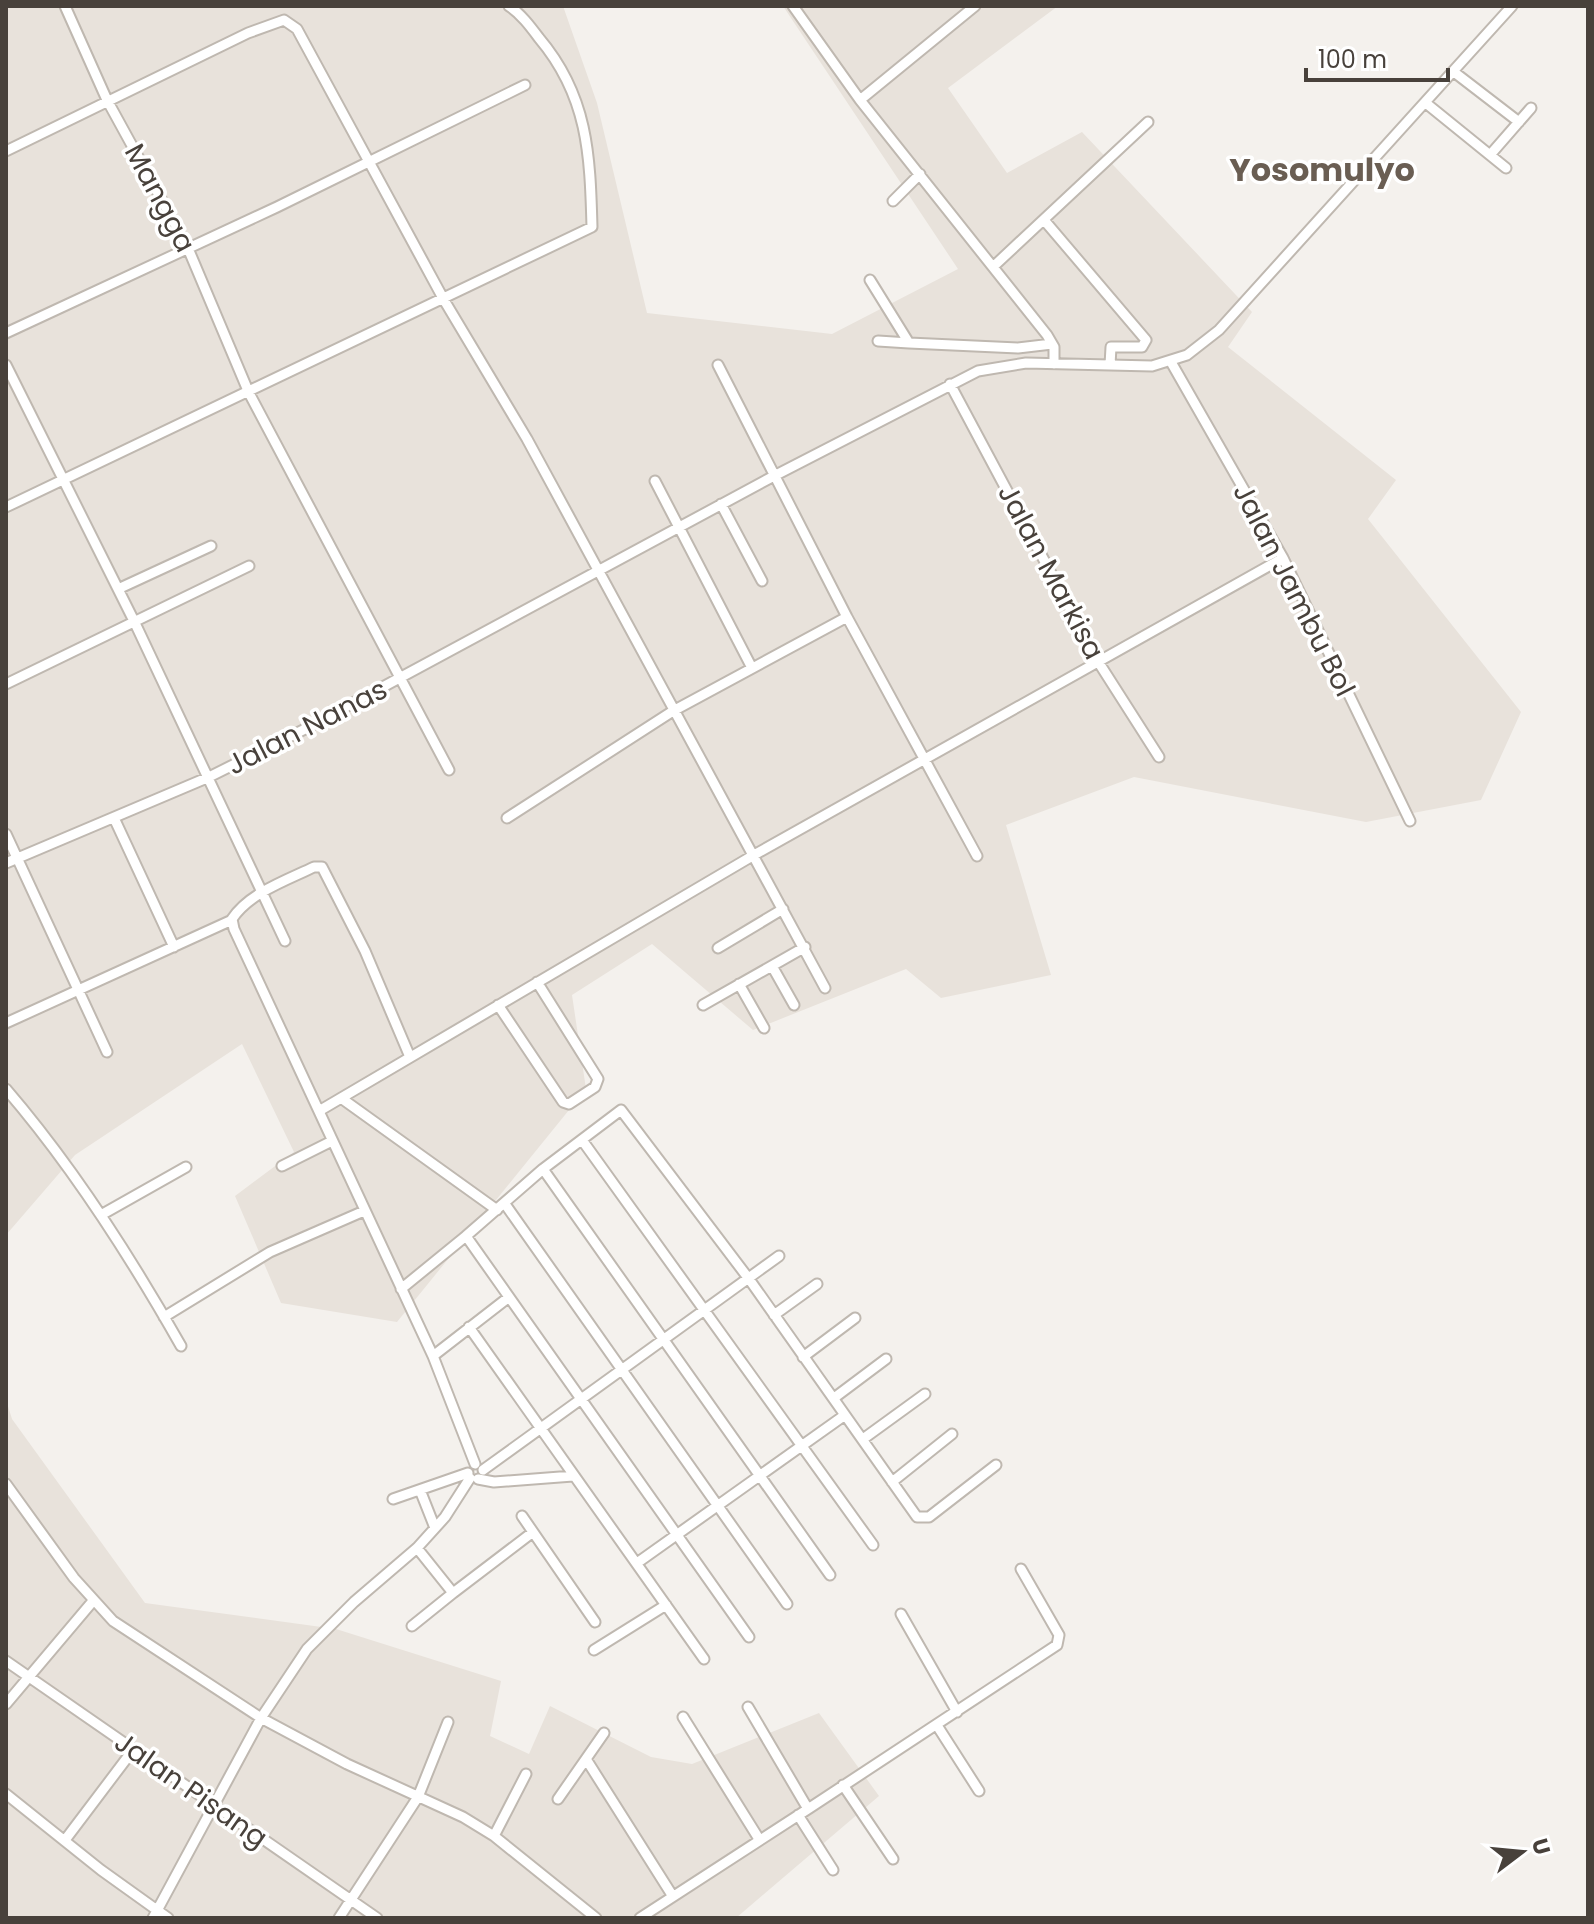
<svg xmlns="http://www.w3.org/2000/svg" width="1594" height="1924" viewBox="0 0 1594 1924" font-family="Poppins,sans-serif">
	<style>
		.residential { fill: #e8e2db }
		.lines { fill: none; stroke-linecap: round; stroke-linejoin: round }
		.minor-casing { stroke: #bfb8b0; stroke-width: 13 }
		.minor { stroke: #fff; stroke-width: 9 }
		.labels { text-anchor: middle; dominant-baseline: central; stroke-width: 7; stroke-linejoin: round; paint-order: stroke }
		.street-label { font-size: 28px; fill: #48413b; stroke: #fff }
		.quarter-label { font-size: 32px; font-weight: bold; fill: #6a5e53; stroke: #fff }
	</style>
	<rect width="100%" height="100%" fill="#f4f1ed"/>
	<path class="residential" d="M6,6H563L597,103L647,313L832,334L958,269L783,6H1058L948,88L1007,173L1082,132L1252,312L1228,347L1396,480L1368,519L1521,712L1481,800L1366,822L1134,777L1006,825L1051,975L941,998L906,969L753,1030L652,944L572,995L586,1089L397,1322L281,1303L235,1196L294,1152L242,1044L75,1155L6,1235Z
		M6,1400L12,1419L145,1603L336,1629L501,1681L490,1736L529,1754L550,1706L651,1757L692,1764L819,1713L879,1796L736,1918H6Z"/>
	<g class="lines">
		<defs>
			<path id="minor" d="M65,6L107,100L187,246L249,393L449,770
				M793,6L860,100L1047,335L1054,347V364
				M1454,72L1519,122
				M860,100L975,6
				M1427,104L1506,168
				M6,151L248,33L284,20L297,29L444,300L527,439L825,988
				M1490,155L1531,108
				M893,201L920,174
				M1044,220L1146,340L1142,347H1111L1110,365
				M995,265L1148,122
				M870,280L909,343L1018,348L1052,344
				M6,333L277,207L525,85
				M878,341L909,343
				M1171,362L1283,558L1410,821
				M6,365L134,621L285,941
				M718,365L847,617L977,856
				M950,384L1099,663L1159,757
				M655,481L752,668
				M721,504L762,581
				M6,507L592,227C590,154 588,96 539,38C530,26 521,14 509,6
				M118,589L211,546
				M6,684L249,566
				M114,818L174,947
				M507,818L673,711L847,617
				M6,834L107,1052
				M6,863L209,777L303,730L774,476L978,371L1026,363L1152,366L1187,355L1219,330L1512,6
				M718,948L783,909
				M772,966L794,1005
				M739,984L764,1028
				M498,1005L563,1102L569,1104L595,1087L598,1079L537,982
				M703,1005L805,947
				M6,1023L232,920
				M410,1057L365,951L322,867H314C287,880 249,893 232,919L234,929L433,1356L475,1464
				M6,1089C74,1168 130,1256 181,1346
				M341,1098L497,1210
				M319,1111L754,855L1283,558
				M582,1140L873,1545
				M282,1166L332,1141
				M543,1169L830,1575
				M505,1204L787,1604
				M101,1215L186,1167
				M401,1289L466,1236
				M774,1315L817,1284
				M164,1317L270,1252L364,1211
				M469,1327L704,1659
				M433,1356L509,1297
				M803,1357L855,1318
				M834,1398L886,1359
				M863,1439L925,1394
				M483,1470L779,1256
				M478,1479L494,1482L573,1476
				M892,1482L952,1434
				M6,1484L74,1578L113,1621L261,1718L347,1764L463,1817L494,1836L596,1918
				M420,1490L435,1528
				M393,1499L468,1473
				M522,1516L595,1622
				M637,1563L845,1415
				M453,1593L533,1532
				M901,1614L957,1712
				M412,1626L453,1593L417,1548
				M749,1637L466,1236L543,1169L621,1110L749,1279L917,1517H929L996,1465
				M594,1650L666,1605
				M6,1661L377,1918
				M6,1704L93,1601
				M683,1717L759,1839
				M938,1727L979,1791
				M586,1759L672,1895
				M843,1785L893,1859
				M6,1794L101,1870L168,1918
				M558,1799L604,1733
				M808,1809L1057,1645L1059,1635L1021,1569
				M798,1815L833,1870
				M494,1836L526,1774
				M65,1840L133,1750
				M153,1918L261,1718L307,1649L354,1602L417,1548L445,1517L470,1478
				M339,1918L418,1797L448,1722
				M640,1918L808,1809L748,1707"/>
		</defs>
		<use href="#minor" class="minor-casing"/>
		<use href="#minor" class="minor"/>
	</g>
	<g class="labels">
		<g class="street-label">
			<text transform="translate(160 198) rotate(62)">Mangga</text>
			<text transform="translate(1051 572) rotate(62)">Jalan Markisa</text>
			<text transform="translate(1294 590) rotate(63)">Jalan Jambu Bol</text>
			<text transform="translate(307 727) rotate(-27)">Jalan Nanas</text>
			<text transform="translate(191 1790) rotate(35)">Jalan Pisang</text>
		</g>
		<g class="quarter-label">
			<text x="1322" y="169">Yosomulyo</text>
		</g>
	</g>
	<rect width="1594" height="1924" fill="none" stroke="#48413b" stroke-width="16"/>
	<g transform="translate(1522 1852) rotate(74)" stroke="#ffffff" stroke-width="6" paint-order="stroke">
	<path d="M0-6L14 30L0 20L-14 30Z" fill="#48413b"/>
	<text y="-12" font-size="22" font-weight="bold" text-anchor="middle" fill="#48413b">U</text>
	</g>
	<path d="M1306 68v12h142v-12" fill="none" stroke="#48413b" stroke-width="4"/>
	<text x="1318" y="68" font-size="24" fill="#48413b" stroke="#ffffff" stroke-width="6" paint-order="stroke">100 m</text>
</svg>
